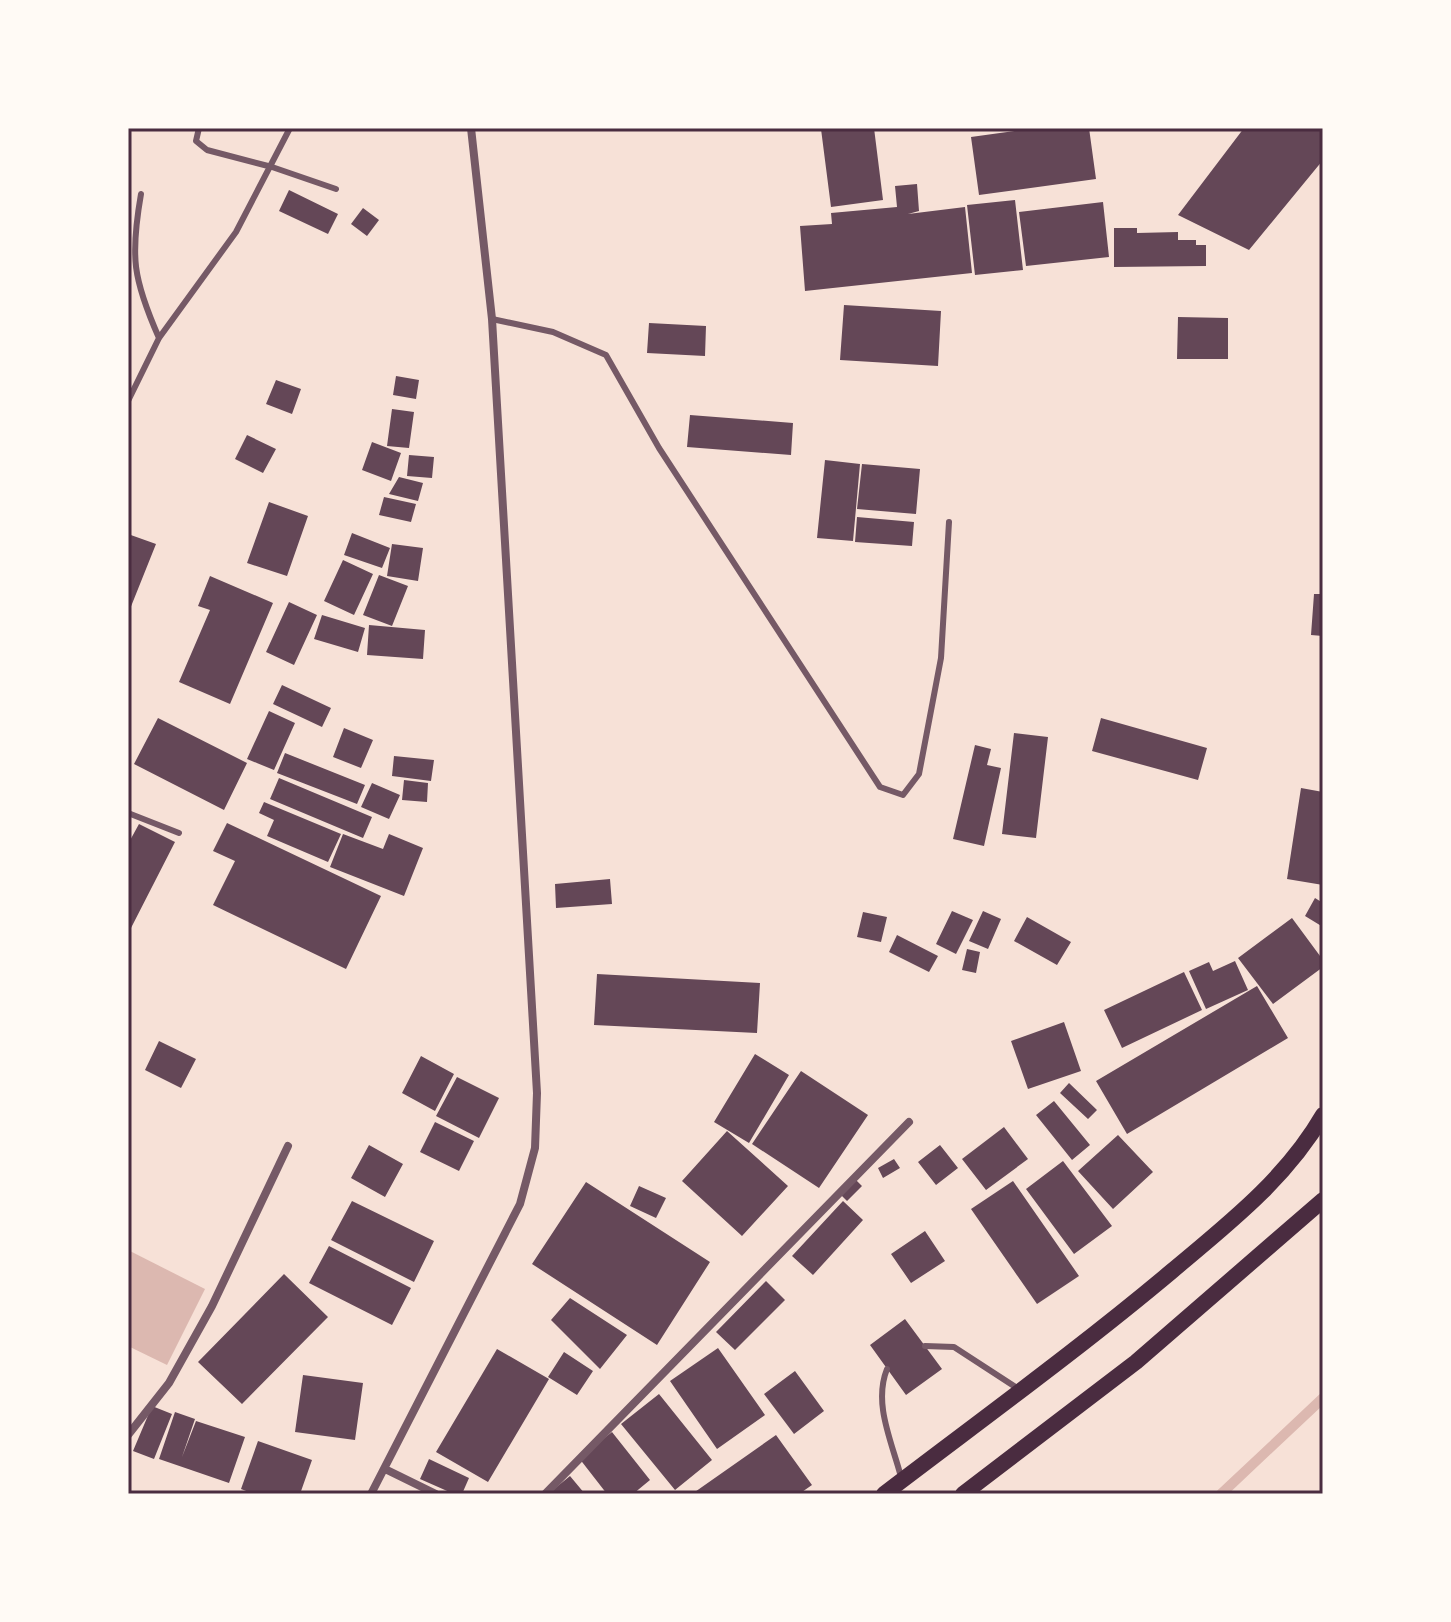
<svg xmlns="http://www.w3.org/2000/svg" width="1451" height="1622" viewBox="0 0 1451 1622" font-family="'DejaVu Sans',sans-serif">
	<style>
		.water { fill: #dcb8b0 }
		.lines { fill: none; stroke-linecap: round; stroke-linejoin: round }
		.stream { stroke: #dcb8b0; stroke-width: 10 }
		.building { fill: #644757 }
		.service { stroke: #755966; stroke-width: 6 }
		.minor { stroke: #755966; stroke-width: 8 }
		.secondary { stroke: #4a2c40; stroke-width: 16 }
		.neatline { fill: none; stroke: #4a2c40; stroke-width: 3 }
	</style>
	<rect width="100%" height="100%" fill="#f7e1d7"/>
	<path class="water" d="M128,1250L205,1289L167,1365L128,1346Z"/>
	<g class="lines">
		<path class="stream" d="M1221,1494L1323,1398"/>
	</g>
	<path class="building" d="M874,128L883,200L831,207L821,129Z
		M1035,128H1089L1096,179L979,195L971,137Z
		M1244,128H1323V160L1249,250L1178,215Z
		M917,184L919,211L908,214L965,207L972,273L805,291L800,226L832,224L831,213L897,207L895,186Z
		M289,190L338,214L328,234L279,211Z
		M1015,200L1023,270L975,275L967,205Z
		M1103,202L1109,257L1026,266L1019,212Z
		M363,208L379,220L367,236L351,224Z
		M1114,228H1137V233L1178,232V240H1196V245H1206V266L1114,267Z
		M844,305L941,311L938,366L840,360Z
		M1178,317L1228,318V359H1177Z
		M649,323L706,326L705,356L647,353Z
		M396,376L419,380L416,399L393,395Z
		M276,380L301,389L292,414L266,404Z
		M392,409L414,412L409,448L387,446Z
		M690,415L793,423L791,455L687,447Z
		M247,435L276,449L263,473L235,459Z
		M372,442L401,453L391,481L362,470Z
		M409,455L434,457L432,478L407,476Z
		M825,460L860,464L853,541L817,538Z
		M862,464L920,469L916,514L857,509Z
		M399,477L423,483L418,501L389,494Z
		M384,497L416,504L411,522L379,515Z
		M269,502L308,516L287,576L247,563Z
		M857,517L914,522L912,546L855,542Z
		M352,533L390,548L382,568L344,555Z
		M128,534L156,544L128,614Z
		M392,544L423,548L418,581L387,576Z
		M343,560L373,574L354,615L324,601Z
		M379,575L408,586L392,626L363,615Z
		M210,576L273,603L230,704L179,682L210,610L198,606Z
		M1314,594H1323V636L1311,635Z
		M289,602L317,615L294,665L266,652Z
		M322,615L365,628L358,652L314,639Z
		M369,625L425,630L423,659L367,655Z
		M282,685L331,708L322,727L273,704Z
		M269,711L295,723L274,770L247,759Z
		M158,718L247,763L224,810L134,764Z
		M1101,718L1207,748L1198,780L1092,751Z
		M344,728L373,740L361,768L333,757Z
		M1014,733L1048,737L1036,838L1002,834Z
		M975,745L991,749L987,765L1001,768L984,846L953,839Z
		M285,753L365,785L357,804L277,773Z
		M394,756L434,760L431,781L392,776Z
		M279,778L372,817L363,838L270,799Z
		M404,780L428,783L427,802L402,800Z
		M372,783L400,795L389,819L361,807Z
		M1301,788L1323,792V885L1287,879Z
		M264,802L341,834L328,862L267,836L274,820L259,813Z
		M227,823L381,896L346,969L213,905L235,861L213,851Z
		M139,824L175,842L131,928L128,844Z
		M343,834L383,849L389,834L423,848L404,896L330,867Z
		M610,879L612,904L556,908L555,884Z
		M1315,898L1323,903V927L1305,916Z
		M952,911L973,920L956,954L936,944Z
		M983,911L1001,919L988,949L969,941Z
		M863,912L887,917L881,942L857,937Z
		M1027,917L1071,942L1057,965L1014,941Z
		M1292,918L1323,960V967L1273,1004L1238,958Z
		M897,935L938,956L929,972L889,952Z
		M967,949L980,952L976,973L962,970Z
		M1235,961L1248,990L1206,1009L1189,971L1209,962L1213,971Z
		M1184,972L1202,1010L1122,1048L1104,1010Z
		M597,974L760,983L757,1033L594,1025Z
		M1257,986L1288,1038L1127,1134L1096,1081Z
		M1064,1022L1081,1071L1028,1089L1011,1041Z
		M159,1041L196,1059L181,1088L145,1070Z
		M755,1054L789,1075L749,1143L714,1122Z
		M421,1056L454,1074L435,1111L402,1093Z
		M801,1071L868,1115L819,1188L752,1144Z
		M457,1077L499,1098L479,1138L436,1116Z
		M1069,1083L1097,1110L1088,1119L1060,1093Z
		M1054,1101L1090,1145L1072,1160L1036,1115Z
		M435,1122L474,1141L459,1171L420,1152Z
		M1004,1127L1028,1159L986,1190L962,1159Z
		M727,1131L788,1186L742,1236L682,1181Z
		M1118,1135L1153,1172L1113,1209L1078,1171Z
		M369,1145L403,1164L385,1197L351,1178Z
		M940,1145L958,1168L936,1185L918,1162Z
		M894,1159L900,1168L883,1178L878,1168Z
		M1063,1161L1112,1226L1074,1254L1026,1189Z
		M855,1179L862,1186L847,1201L839,1193Z
		M1013,1181L1079,1276L1037,1304L971,1209Z
		M586,1182L710,1262L657,1345L532,1264Z
		M639,1186L666,1198L656,1218L630,1206Z
		M352,1201L434,1241L414,1282L331,1240Z
		M843,1201L863,1220L813,1275L792,1256Z
		M925,1231L945,1261L911,1283L891,1254Z
		M329,1246L411,1288L392,1325L309,1283Z
		M284,1274L328,1317L242,1404L198,1362Z
		M766,1281L785,1300L735,1350L716,1332Z
		M570,1298L627,1335L600,1369L551,1320Z
		M905,1319L942,1369L906,1395L870,1345Z
		M718,1348L765,1415L717,1449L670,1381Z
		M497,1349L549,1379L488,1482L436,1452Z
		M564,1352L593,1371L577,1395L548,1377Z
		M795,1371L824,1411L794,1434L764,1394Z
		M303,1375L363,1383L355,1440L295,1432Z
		M659,1394L712,1460L675,1490L621,1424Z
		M152,1406L172,1414L154,1459L133,1451Z
		M175,1412L195,1419L182,1457L196,1421L245,1437L229,1483L159,1459Z
		M612,1432L650,1480L633,1494H607L579,1458Z
		M776,1435L812,1485L799,1494H692Z
		M258,1441L312,1460L300,1494H254L241,1489Z
		M429,1459L469,1478L462,1494H454L420,1479Z
		M570,1476L585,1494H548Z"/>
	<g class="lines">
		<path class="service" d="M199,128L196,141L207,150L272,167L336,189
			M141,194C130,257 133,279 159,338
			M492,319L553,332L606,355L659,448L880,787L903,795L919,774L941,658L949,522
			M128,401L159,338L236,232L290,128
			M128,813L179,833
			M925,1346L954,1347L1020,1390
			M887,1369C873,1404 892,1442 901,1477"/>
		<path class="minor" d="M128,1435L169,1383L212,1306L288,1146
			M385,1469L436,1494
			M371,1494L520,1204L535,1148L537,1093L492,319L471,128
			M545,1494L909,1122"/>
		<path class="secondary" d="M884,1494C981,1420 1079,1349 1172,1271C1228,1224 1286,1179 1323,1115
			M963,1494L1136,1362L1323,1200"/>
	</g>
	<rect width="1451" height="1622" fill="none" stroke="#fffaf5" stroke-width="260"/>
	<rect x="130" y="130" width="1191" height="1362" class="neatline"/>
</svg>
